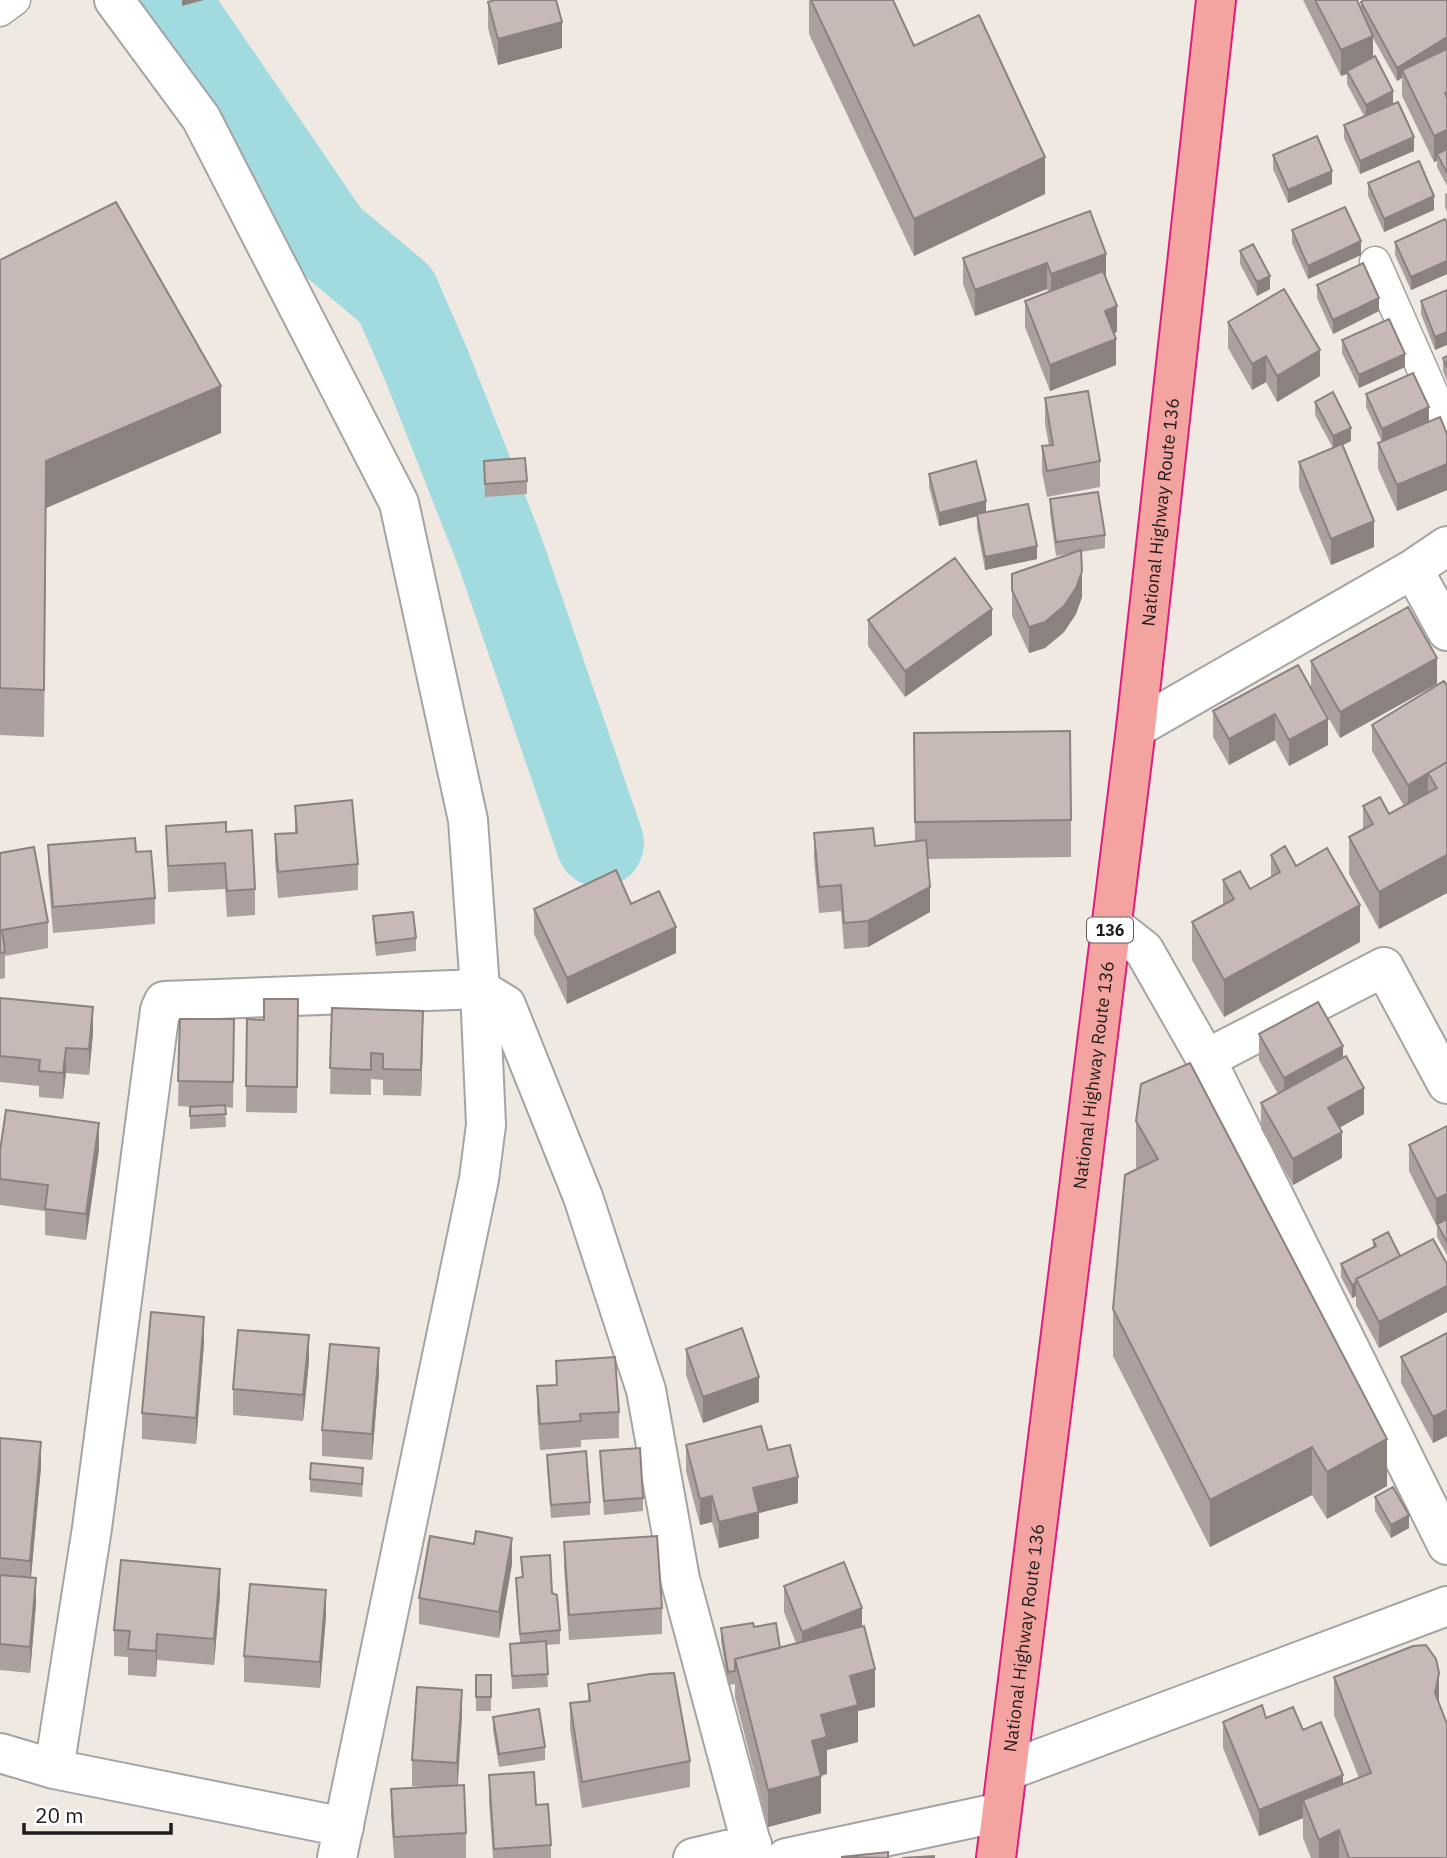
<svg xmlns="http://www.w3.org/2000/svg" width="1447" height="1858" viewBox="0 0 1447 1858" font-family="'IBM Plex Sans',sans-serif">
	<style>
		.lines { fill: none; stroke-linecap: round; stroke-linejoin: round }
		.river { stroke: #a1dadf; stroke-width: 88 }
		.service-casing { stroke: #a4a4a4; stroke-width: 33 }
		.minor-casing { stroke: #a4a4a4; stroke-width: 42 }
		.trunk-casing { stroke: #e01c7e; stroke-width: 42 }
		.service { stroke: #fff; stroke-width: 30 }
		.minor { stroke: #fff; stroke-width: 38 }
		.trunk { stroke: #f4a4a0; stroke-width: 38 }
		.wall { fill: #aba09d }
		.shaded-wall { fill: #8b827f }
		.building { fill: #c7bab6; stroke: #8b827f; stroke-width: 2 }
		.labels { text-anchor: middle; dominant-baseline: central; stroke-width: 5; stroke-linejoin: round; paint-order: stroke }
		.shield { fill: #fff; stroke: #616161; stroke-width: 2 }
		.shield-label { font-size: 16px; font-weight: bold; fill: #1d1d1d }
		.street-label { font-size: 18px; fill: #1d1d1d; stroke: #fff }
	</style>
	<rect width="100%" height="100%" fill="#efe9e2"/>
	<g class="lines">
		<path class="river" d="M165,0L328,238L396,295L426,364L500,552L600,843"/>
		<defs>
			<path id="service" d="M0,11L15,0
				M1375,262L1447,425"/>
			<path id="minor" d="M114,0L201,118L399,503L468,820L480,989L486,1125L479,1179L337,1858
				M1413,569L1447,631
				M1136,728L1413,569L1447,546
				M1111,924L1144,950L1206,1059L1447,1545
				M1206,1059L1384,967L1447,1084
				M0,1753L54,1769L344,1827
				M54,1769L92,1528L160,1010L164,1001L480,989L506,1005L583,1197L646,1390L680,1579L755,1858
				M1007,1771L1447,1606
				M693,1858L752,1844
				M786,1858L1001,1812"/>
			<g id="trunk">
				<path id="s1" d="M996,1858L1136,728L1216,0"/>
			</g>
		</defs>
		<use href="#service" class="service-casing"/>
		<use href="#minor" class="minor-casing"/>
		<use href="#trunk" class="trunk-casing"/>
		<use href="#service" class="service"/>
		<use href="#minor" class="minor"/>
		<use href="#trunk" class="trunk"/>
	</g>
	<path class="wall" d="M809,0H893L914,46L1045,194L914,256L809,34Z
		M1303,0H1357L1361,10V2L1447,0V186L1437,167V161L1434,162L1402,96V78L1397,81L1373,38V56L1414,151L1360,174L1344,138V125L1364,116L1347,84V74L1341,76Z
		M488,2L562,48L498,65L488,28Z
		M1273,155L1332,184L1288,203L1273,169Z
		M1368,183L1434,210L1384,232L1368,196Z
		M1447,193V212L1445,207V194Z
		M1090,211L1117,332L1114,333L1116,365L1050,391L1025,327V301L1048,292L1047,289L975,316L963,284V258Z
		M1447,223V274L1411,290L1395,255V242Z
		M1292,230L1361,255L1308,279L1292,243Z
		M1240,251L1270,289L1257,296L1240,264Z
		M0,260L221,433L46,508L44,737L0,735Z
		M1317,285L1379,311L1333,334L1317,298Z
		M1447,290L1435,350L1421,314V301Z
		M1228,322L1320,376L1277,402L1266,382L1252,390L1228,348Z
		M1342,340L1405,367L1359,388L1342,353Z
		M1447,356V381L1443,371V358Z
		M1366,394L1429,421L1400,434H1447V490L1397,511L1378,469V443L1382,442L1366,407Z
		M1045,398L1100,461V487L1047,497L1042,472V446H1049L1045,424Z
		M1315,402L1351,441L1342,445L1374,547L1331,565L1299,488V462L1333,448L1315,415Z
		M484,461L527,481V494L485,497Z
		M929,474L986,512L1037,559L985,570L977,528V516L939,526L929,487Z
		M1050,499L1105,535V548L1081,552L1082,597L1076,614L1064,632L1045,648L1029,653L1012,616V574L1072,553L1056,556L1050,513Z
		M868,620L992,635L905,697L868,646Z
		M1311,661L1437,684L1340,738L1311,687Z
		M1298,665L1328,745L1289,766L1275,740L1229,765L1213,737V711Z
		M1447,686V893L1379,929L1349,874V837L1363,829V806L1389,814L1404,806L1372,751V725Z
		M914,733L1071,820V857L928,859L930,912L868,947L844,949L841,911L819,913L814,859V833L875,846L915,841Z
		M295,806L358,864V890L278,898L275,860V834L295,833Z
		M166,826L226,832L255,889V915L227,917L225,889L168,892Z
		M48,845L136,852L155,898V924L53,933L48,871Z
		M0,853L48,922V948L5,956V978L0,979Z
		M1271,855L1296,866L1360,942L1224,1017L1192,960V922L1223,905V880L1250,889L1271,877Z
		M631,904L676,953L567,1004L534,934V909Z
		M373,916L416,938V951L376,956L373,929Z
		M0,998L93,1033L89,1075L66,1073L63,1099L39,1097V1086L0,1082Z
		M298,999L297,1113L246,1112L247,1019L264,1020Z
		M332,1008L423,1037L421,1096L383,1095V1080L371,1079V1095L330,1094Z
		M180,1019H234L233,1108L225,1107L226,1127L190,1129V1107H194L178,1106Z
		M1259,1034L1343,1058L1364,1114L1339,1128L1342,1158L1293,1185L1261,1129V1103L1278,1094L1259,1060Z
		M1136,1121L1387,1486L1327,1519L1312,1495L1210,1547L1113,1356V1309L1137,1169L1136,1168Z
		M1447,1126V1255L1437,1237V1225H1436L1409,1171V1145Z
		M99,1149L86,1240L45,1235V1211L0,1205V1151Z
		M1373,1240L1400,1256L1447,1264V1312L1379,1348L1356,1305V1296L1352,1298L1341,1277V1264L1373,1248Z
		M1447,1333V1436L1433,1443L1401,1383V1357Z
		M204,1343L196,1444L142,1439V1413Z
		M686,1349L759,1402L703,1423L686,1375Z
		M309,1361L303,1421L233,1415V1389Z
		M556,1361L619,1412V1438L581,1440V1447L540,1450L537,1412V1386L556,1385Z
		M379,1374L372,1460L322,1456V1430Z
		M0,1438L41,1467L31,1578L36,1604L30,1673L0,1670Z
		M686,1445L768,1450L798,1503L759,1513V1538L719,1548L712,1522L700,1525L686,1471Z
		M600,1451L643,1498V1511L604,1515Z
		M547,1455L590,1502V1515L551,1518L547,1468Z
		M310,1479L363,1482L362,1497L310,1492Z
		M1375,1497L1409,1528L1391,1538L1375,1511Z
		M564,1542L662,1608V1634L569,1640L564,1568Z
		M521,1557L552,1593L560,1630V1644L546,1645L548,1687L512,1689L510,1644L520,1643L516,1578L522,1577Z
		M512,1564L499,1638L419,1624V1598Z
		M784,1586L862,1626L875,1707L858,1711V1742L827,1750V1774L821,1776V1813L768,1827L735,1697V1684L728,1685L721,1641V1628L754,1627L780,1648L796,1643L784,1612Z
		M220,1595L214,1665L157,1660L156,1677L128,1675V1657L114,1656V1630Z
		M326,1616L320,1688L244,1682V1656Z
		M476,1675H491V1711H476Z
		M1334,1677L1439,1703L1447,1858H1311L1303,1838V1818L1259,1836L1223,1748V1722L1266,1718L1303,1730L1343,1785L1359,1778L1334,1715Z
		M588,1684L690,1761V1787L582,1808L570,1729V1703L588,1702Z
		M462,1716L458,1785L466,1833V1858H394L391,1815V1789L424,1787L412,1786V1760Z
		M493,1717L545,1747V1760L499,1767L493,1730Z
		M489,1775L536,1805L551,1845V1858H493L489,1801Z"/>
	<path class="shaded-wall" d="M182,0H204L182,6Z
		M562,22V48L498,65V39Z
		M1373,36V62L1347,71V74L1341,76V50Z
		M1447,37V50L1402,70V78L1397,81V68Z
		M1393,91V105L1366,119V105Z
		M1447,130V156L1437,154V161L1434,162V136Z
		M1414,137V151L1360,174V161Z
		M1045,157V194L914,256V219Z
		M1332,171V184L1288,203V190Z
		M1434,196V210L1384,232V219Z
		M1361,241V255L1308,279V266Z
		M1106,254V280L1051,300V274Z
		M1447,261V274L1411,290V277Z
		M1047,263V289L975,316V290Z
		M1270,276V289L1257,296V282Z
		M1379,298V311L1333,334V320Z
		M1117,306V332L1105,336V311Z
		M1447,332V345L1435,350V337Z
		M1116,339V365L1050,391V365Z
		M1320,350V376L1277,402V376Z
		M1405,354V367L1359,388V375Z
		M1266,356V382L1252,390V364Z
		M221,386V433L46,508L44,737L46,461Z
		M1429,407V421L1382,442V429Z
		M1351,428V441L1333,450V436Z
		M1447,464V490L1397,511V485Z
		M986,501V514L939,526V513Z
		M1374,521V547L1331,565V539Z
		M1037,546V559L985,570V557Z
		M1082,571V597L1076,614L1064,632L1045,648L1029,653V627Z
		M992,609V635L905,697V671Z
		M1437,658V684L1340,738V712Z
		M1275,714V740L1229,765V739Z
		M1328,719V745L1289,766V740Z
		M1428,773V799L1408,811V785Z
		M1447,855V893L1379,929V892Z
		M930,887V912L868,947V921Z
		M1360,905V942L1224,1017V980Z
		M676,927V953L567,1004V978Z
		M93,1007V1033L89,1075V1049Z
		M423,1011V1037L421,1096V1070Z
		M1343,1046V1072L1284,1104V1078Z
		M66,1048V1073L63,1099V1073Z
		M1364,1088V1114L1328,1134V1108Z
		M99,1123V1149L86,1240V1214Z
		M1342,1132V1158L1293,1185V1159Z
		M1447,1194V1220L1436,1225V1199Z
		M1356,1283V1296L1352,1298V1285Z
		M1447,1286V1312L1379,1348V1322Z
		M204,1317V1343L196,1444V1418Z
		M309,1335V1361L303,1421V1395Z
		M379,1348V1374L372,1460V1434Z
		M759,1377V1402L703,1423V1397Z
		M1447,1410V1436L1433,1443V1417Z
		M1387,1439V1486L1327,1519V1472Z
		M41,1442V1467L30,1587V1561Z
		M1312,1447V1495L1210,1547V1500Z
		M798,1477V1503L759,1513V1538L719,1548V1522L753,1488Z
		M712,1496V1522L700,1525V1499Z
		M1409,1515V1528L1391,1538V1525Z
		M512,1538V1564L499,1638V1612Z
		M220,1569V1595L214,1665V1639Z
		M36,1578V1604L30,1673V1647Z
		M326,1590V1616L320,1688V1662Z
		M862,1608V1634L802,1658V1632Z
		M157,1634V1660L156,1677V1651Z
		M875,1669V1707L858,1711V1742L827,1750V1774L812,1778V1741L821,1715L850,1676Z
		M1439,1673V1710L1435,1693Z
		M462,1690V1716L457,1789V1763Z
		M1343,1775V1801L1303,1800V1818L1259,1836V1810Z
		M821,1776V1813L768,1827V1790Z
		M1339,1830V1858H1319V1840Z"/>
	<path class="building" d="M495,0H556L562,22L498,39L488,2Z
		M811,0H893L914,46L979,15L1045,157L914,219Z
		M1315,0H1357L1373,36L1341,50Z
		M1364,0H1447V37L1397,68L1361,2Z
		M1447,49V92L1445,93L1447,98V130L1434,136L1402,70Z
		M1375,56L1393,91L1366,105L1347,71Z
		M1398,102L1414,137L1360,161L1344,125Z
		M1317,136L1332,171L1288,190L1273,155Z
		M1447,149V173L1437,154Z
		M1419,161L1434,196L1384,219L1368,183Z
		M116,202L221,386L46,461L44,690L0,688V260Z
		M1345,207L1361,241L1308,266L1292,230Z
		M1090,211L1106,254L1051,274L1047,263L975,290L963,258Z
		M1445,219L1447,223V261L1411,277L1395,242Z
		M1253,244L1270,276L1257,282L1240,251Z
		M1363,263L1379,298L1333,320L1317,285Z
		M1103,271L1117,306L1105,311L1116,339L1050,365L1025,301Z
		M1284,289L1320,350L1277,376L1266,356L1252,364L1228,322Z
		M1447,290V332L1435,337L1421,301Z
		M1389,319L1405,354L1359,375L1342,340Z
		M1447,356V368L1443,358Z
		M1413,373L1429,407L1382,429L1366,394Z
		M1088,391L1100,461L1047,471L1042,446L1053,445L1045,398Z
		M1333,392L1351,428L1333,436L1315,402Z
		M1440,417L1447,434V464L1397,485L1378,443Z
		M1342,444L1374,521L1331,539L1299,462Z
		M525,458L527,481L485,484L484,461Z
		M976,461L986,501L939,513L929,474Z
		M1098,492L1105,535L1056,542L1050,499Z
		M1028,504L1037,546L985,557L977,514Z
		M1081,550L1082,571L1076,588L1064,606L1045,622L1029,627L1012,590V574Z
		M955,558L992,609L905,671L868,620Z
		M1408,607L1437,658L1340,712L1311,661Z
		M1298,665L1328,719L1289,740L1275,714L1229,739L1213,711Z
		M1444,681L1447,686V762L1408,785L1372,725Z
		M1070,731L1071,820L915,822L914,733Z
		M1447,762V855L1379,892L1349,837L1373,824L1363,806L1380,797L1389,814L1437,788L1428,773Z
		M352,800L358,864L278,872L275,834L297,833L295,806Z
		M226,822V832L252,830L255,889L227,891L225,863L168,866L166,826Z
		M873,828L875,846L926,840L930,887L868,921L844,923L841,885L819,887L814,833Z
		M135,838L136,852L151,851L155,898L53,907L48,845Z
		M1285,846L1296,866L1327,848L1360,905L1224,980L1192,922L1234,899L1223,880L1240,871L1250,889L1280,872L1271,855Z
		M34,847L48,922L2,930L5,952L0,953V853Z
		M616,870L631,904L659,891L676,927L567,978L534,909Z
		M413,912L416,938L376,943L373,916Z
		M0,998L93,1007L89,1049L66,1048L63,1073L39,1071L40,1060L0,1056Z
		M264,999H298L297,1087L246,1086L247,1019L264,1020Z
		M1318,1002L1343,1046L1284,1078L1259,1034Z
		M332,1008L423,1011L421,1070L383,1069V1054L371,1053V1070L330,1068Z
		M180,1019H234L233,1082L178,1081Z
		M1346,1056L1364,1088L1328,1108L1342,1132L1293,1159L1261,1103Z
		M1190,1063L1387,1439L1327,1472L1312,1447L1210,1500L1113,1309L1125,1175L1158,1159L1136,1121L1141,1084Z
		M225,1105L226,1114L190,1116V1107Z
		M6,1110L99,1123L86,1214L45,1209L48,1185L0,1179V1151Z
		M1447,1126V1194L1436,1199L1409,1145Z
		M1447,1219V1242L1437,1224Z
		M1388,1232L1400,1256L1356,1279V1283L1352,1285L1341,1264L1376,1246L1373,1240Z
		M1433,1239L1447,1264V1286L1379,1322L1356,1279Z
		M151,1312L204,1317L196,1418L142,1413Z
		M742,1328L759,1377L703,1397L686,1349Z
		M238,1330L309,1335L303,1395L233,1389Z
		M1447,1333V1410L1433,1417L1401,1357Z
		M330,1344L379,1348L372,1434L322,1430Z
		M615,1357L619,1412L580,1414L581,1421L540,1424L537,1386L557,1385L556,1361Z
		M761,1426L768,1450L790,1445L798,1477L753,1488L759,1512L719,1522L712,1496L700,1499L686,1445Z
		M0,1438L41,1442L30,1561L0,1558Z
		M640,1448L643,1498L604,1501L600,1451Z
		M586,1451L590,1502L551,1505L547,1455Z
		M311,1463L363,1468L362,1484L310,1479Z
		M1393,1487L1409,1515L1391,1525L1375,1497Z
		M476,1531L512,1538L499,1612L419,1598L430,1536L474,1544Z
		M657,1536L662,1608L569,1615L564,1542Z
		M550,1555L552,1593L557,1595L560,1630L520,1634L516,1578L523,1577L521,1557Z
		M121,1560L220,1569L214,1639L157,1634L156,1651L128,1649L130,1631L114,1630Z
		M844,1562L862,1608L802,1632L784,1586Z
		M0,1575L36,1578L30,1647L0,1644Z
		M250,1584L326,1590L320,1662L244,1656Z
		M753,1623L754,1627L776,1623L780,1648L735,1659V1671L728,1672L721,1628Z
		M864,1626L875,1669L850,1676L858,1705L821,1715L827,1737L812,1741L821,1776L768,1790L735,1659Z
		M546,1641L548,1674L512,1676L510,1644Z
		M1426,1645L1436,1659L1439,1673L1435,1693L1447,1724V1858H1349L1339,1830L1319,1840L1303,1800L1371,1773L1334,1677L1413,1646Z
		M674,1673L690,1761L582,1782L570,1703L590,1701L588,1684L650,1674Z
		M476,1675H491V1697H476Z
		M417,1687L462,1690L457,1763L412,1760Z
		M1262,1705L1266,1718L1293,1707L1303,1730L1321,1722L1343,1775L1259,1810L1223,1722Z
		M539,1709L545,1747L499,1754L493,1717Z
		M534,1772L536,1805L548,1804L551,1845L494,1849L489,1775Z
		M464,1785L466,1833L394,1837L391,1789Z
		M888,1852V1858L841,1857Z
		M934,1856V1858H902Z"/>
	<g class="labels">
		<rect class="shield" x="1087" y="917.5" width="46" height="25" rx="5"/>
		<g class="shield-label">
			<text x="1110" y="930">136</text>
		</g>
		<g class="street-label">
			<text stroke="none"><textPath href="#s1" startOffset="1356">National Highway Route 136</textPath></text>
			<text stroke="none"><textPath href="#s1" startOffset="789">National Highway Route 136</textPath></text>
			<text stroke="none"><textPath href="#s1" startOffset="222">National Highway Route 136</textPath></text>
		</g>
	</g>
	<path d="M24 1823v10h147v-10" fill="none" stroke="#1d1d1d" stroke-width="3.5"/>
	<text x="35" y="1823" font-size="21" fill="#1d1d1d" stroke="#ffffff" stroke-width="5" paint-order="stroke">20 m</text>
</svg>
